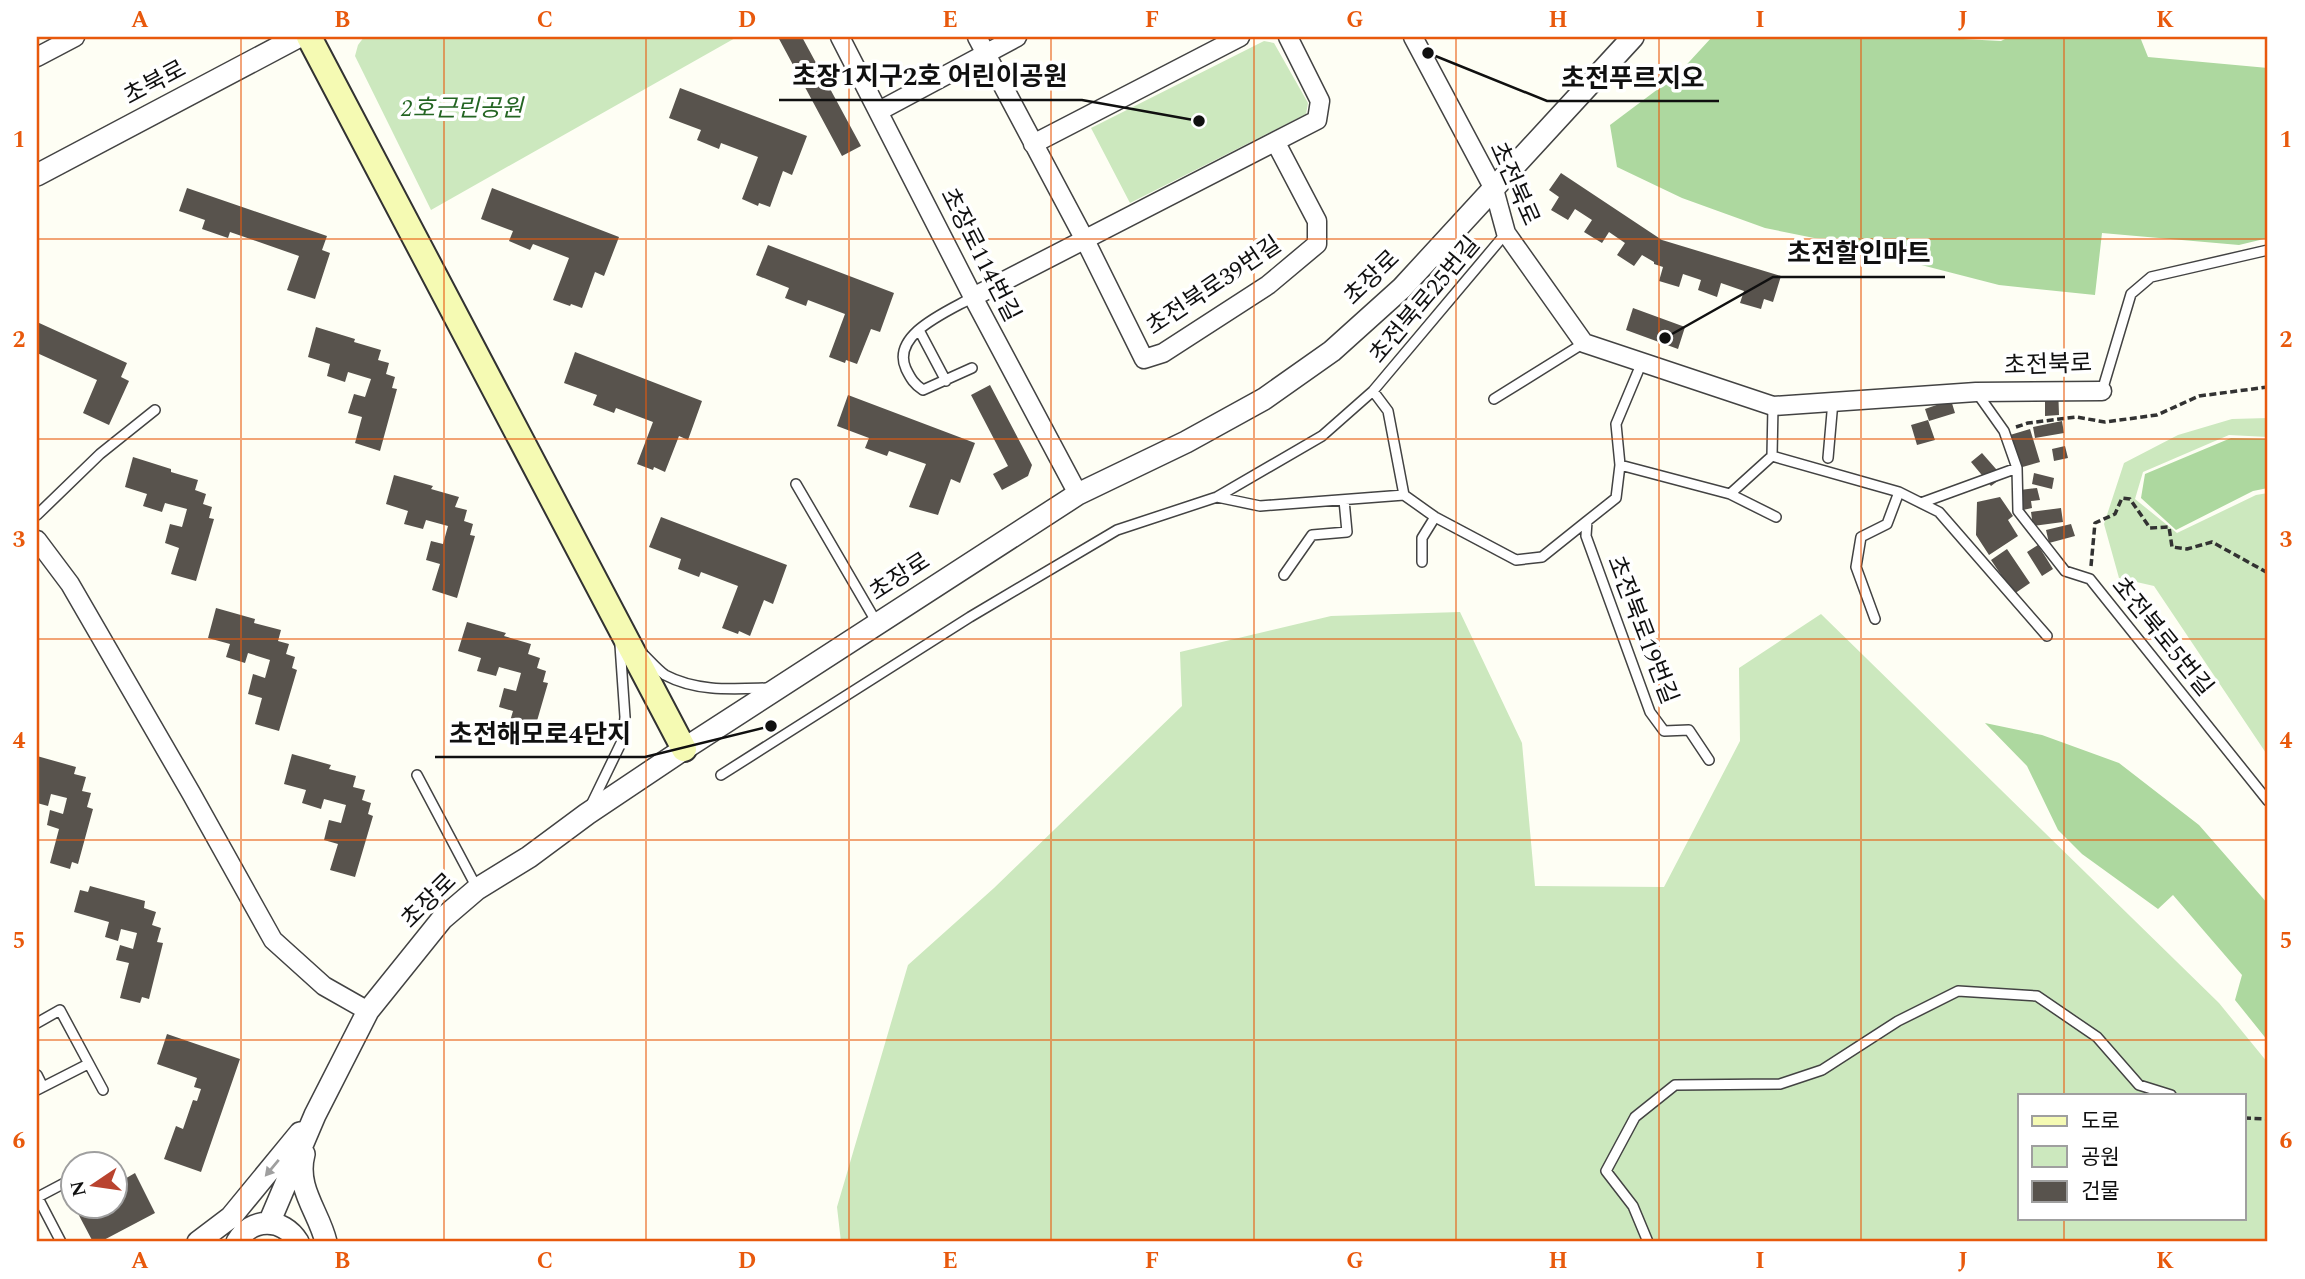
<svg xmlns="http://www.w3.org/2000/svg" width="2305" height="1279" viewBox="0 0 2305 1279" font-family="Spectral,'Noto Sans KR',serif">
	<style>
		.green { fill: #cce8be; fill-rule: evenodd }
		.forest { fill: #add89f }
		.building { fill: #58534d }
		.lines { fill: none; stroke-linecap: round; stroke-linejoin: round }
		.service-casing { stroke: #434343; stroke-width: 12 }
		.minor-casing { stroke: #434343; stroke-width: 21 }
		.tertiary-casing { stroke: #434343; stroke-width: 24 }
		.secondary-casing { stroke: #323232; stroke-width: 28 }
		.path { stroke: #323232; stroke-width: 3.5; stroke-dasharray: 7 3.5; stroke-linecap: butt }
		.service { stroke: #fff; stroke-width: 9 }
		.minor { stroke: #fff; stroke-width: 18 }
		.tertiary { stroke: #fff; stroke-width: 21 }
		.secondary { stroke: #f5fab3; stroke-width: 24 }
		.oneway { fill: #9f9f9f }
		.grid { fill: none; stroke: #e8590c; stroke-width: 2; stroke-opacity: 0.55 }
		.labels { text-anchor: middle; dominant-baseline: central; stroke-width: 7; stroke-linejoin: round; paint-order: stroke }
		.street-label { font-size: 24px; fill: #101010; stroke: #fff }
		.park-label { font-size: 24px; font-style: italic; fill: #246523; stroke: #fff }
		.leader { fill: none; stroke: #101010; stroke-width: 2.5 }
		.callout-dot { fill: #101010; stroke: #fff; stroke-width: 2.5 }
		.callout-label { font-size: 26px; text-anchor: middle; font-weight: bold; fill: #101010; stroke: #fff; stroke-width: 7; stroke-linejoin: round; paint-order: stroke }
		.neatline { fill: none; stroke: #e8590c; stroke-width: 2.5 }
		.grid-label { font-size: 23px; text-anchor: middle; font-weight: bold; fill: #e8590c }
	</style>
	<rect width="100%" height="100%" fill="#fefef4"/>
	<path class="green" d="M364,37H737L431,210L355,56L358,45Z
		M1264,41L1274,43L1308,103L1306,114L1130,203L1091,128Z
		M2268,418V437L2229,435L2143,472L2135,499L2177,533L2256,495L2268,493V756L2154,586L2119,578L2104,524L2124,463L2178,435L2232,419Z
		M1460,612L1522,743L1535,886L1664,887L1740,741L1739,668L1821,614L2219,1003L2268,1063V1242H841L837,1207L908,965L994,888L1182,706L1180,652L1331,616ZM2020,1095H2244V1218H2020Z"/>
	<path class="forest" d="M1712,37H1925L2001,41L2009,37H2140L2148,57L2268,68V238L2239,245L2102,233L2095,295L1999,285L1824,240L1765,228L1682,198L1617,167L1610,125L1678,74Z
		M2231,438L2268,439V488L2253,491L2176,530L2141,498L2145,474Z
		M1985,723L2042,735L2119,763L2199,825L2268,904V1041L2235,1000L2242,975L2173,895L2158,909L2082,854L2058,830L2027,766Z"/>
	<path class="building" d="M778,37H802L861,146L842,156Z
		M680,88L807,136L792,175L783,171L770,207L759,203L758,206L742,199L758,157L721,143L719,149L697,140L701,130L669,118Z
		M1561,173L1662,240L1781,276L1773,302L1764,299L1761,309L1740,303L1744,291L1721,283L1717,297L1698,290L1701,280L1683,274L1679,287L1659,281L1663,267L1654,264V262L1642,255L1634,266L1617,255L1625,243L1609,232L1602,243L1584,232L1592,220L1575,209L1568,220L1551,210L1559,197L1549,190Z
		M187,188L327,236L322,250L330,253L315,299L287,290L299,256L230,232L228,238L202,229L205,220L179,211Z
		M492,188L619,237L604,276L595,272L582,308L571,304L570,306L553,300L569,258L533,244L530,250L509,241L513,231L481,219Z
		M768,245L894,293L880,332L871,329L857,364L846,360L845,363L829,357L845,314L808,300L806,306L785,298L789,288L756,275Z
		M1633,308L1685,327L1678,349L1626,330Z
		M37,322L127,363L121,377L129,381L109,425L83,413L97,380L37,353Z
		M316,327L355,339L354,342L381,350L378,360L389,363L386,374L395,377L392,388L397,389L380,451L355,443L362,417L348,413L354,394L365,397L371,379L348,372L345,382L327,376L330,364L308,357Z
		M575,352L702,401L688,440L679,436L665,472L654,467L653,470L637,464L653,422L616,408L614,413L593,405L597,395L564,383Z
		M2035,382L2058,385L2059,415L2045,416V397L2034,396Z
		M990,385L1032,465L1028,476L1002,490L993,474L1008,466L971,395Z
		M848,395L975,443L960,483L951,479L938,515L909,507L926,464L889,451L887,456L865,448L869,438L837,426Z
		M1951,400L1955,413L1929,421L1925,409Z
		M1928,420L1935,440L1917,445L1911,425Z
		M2062,421L2064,433L2035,438L2033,427Z
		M2030,429L2040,462L2019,468L2010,435Z
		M2065,446L2068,458L2054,461L2052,449Z
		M1982,453L2003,477L1991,486L1971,462Z
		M133,457L171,469V472L198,480L195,490L206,494L203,504L212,507L209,518L214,519L196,581L171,574L179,548L165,543L170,524L182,527L187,509L165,503L162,512L143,506L147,494L125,487Z
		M2034,473L2054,478L2052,489L2032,484Z
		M394,475L433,486L431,489L459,497L455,507L467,510L464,521L473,524L470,535L475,536L457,598L432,590L440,564L426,560L431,541L443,544L448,526L426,520L423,529L404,524L408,511L386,504Z
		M2037,488L2040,500L2031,501L2032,508L2023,510L2020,490Z
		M2000,497L2013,516L2008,520L2018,536L1989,555L1976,535L1977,502Z
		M2061,508L2063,522L2033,526L2031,512Z
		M661,517L787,565L773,604L764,600L750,636L739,631L738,634L722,628L738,586L701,572L699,577L678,569L681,559L649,547Z
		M2071,524L2075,536L2049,543L2046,530Z
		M2038,545L2053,569L2042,576L2027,552Z
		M2007,549L2030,583L2014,594L1991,560Z
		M216,608L255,619L254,623L281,630L278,641L289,644L286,654L295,657L292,668L297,670L279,731L255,724L262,698L248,694L253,674L265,678L270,660L248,653L245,663L226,657L230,644L208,638Z
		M467,622L506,633L504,636L531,644L528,654L540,658L537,668L546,671L543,682L548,683L530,745L505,738L513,711L499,707L504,688L516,691L521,673L499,667L496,676L477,671L481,658L458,651Z
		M292,754L331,765L329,769L356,776L353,787L365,790L362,800L371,803L368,814L373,816L355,877L330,870L338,844L324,840L329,820L341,823L346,805L324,799L321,809L302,803L306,790L284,784Z
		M37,756L76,767L74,774L86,777L82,791L91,793L87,807L93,809L78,864L72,862L70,869L50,863L59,829L47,825L50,810L63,814L67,798L51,794L48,806L37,803L39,787L37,786Z
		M90,886L145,901L144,908L156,912L152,925L161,928L157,942L163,943L149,999L142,997L140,1003L120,998L129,963L116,960L120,945L133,949L137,933L121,929L118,941L105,937L109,922L74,912L80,890L88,892Z
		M167,1034L240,1059L201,1172L164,1159L176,1126L183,1129L193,1100L197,1101L201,1089L194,1087L197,1078L157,1064Z
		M135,1173L155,1213L100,1242H93L74,1206H116V1184Z"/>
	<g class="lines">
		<defs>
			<path id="service" d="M919,330L946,381
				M1642,362L1616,424L1620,465L1616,498L1587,521L1586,536L1650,712L1664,731L1689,730L1709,760
				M972,368L923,390C914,384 911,379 906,369C890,334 949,311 973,297
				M1373,391L1388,411L1404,495
				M2102,391L2131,294L2151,277L2268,250
				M1977,393L2004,431L2017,468L2018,511L2065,571L2090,579L2268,801
				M1494,399L1584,343
				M1773,406L1772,456L1899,492L1939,512L2047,636
				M1828,458L1833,401
				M1620,465L1730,494L1776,517
				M796,484L877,623
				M1730,494L1772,456
				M1217,497L1260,506L1404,495L1435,517L1516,560L1542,557L1587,521
				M1921,503L2017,468
				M37,515L100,454L155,410
				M1422,562V538L1435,517
				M1284,575L1312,535L1347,532L1344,500
				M1875,619L1856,567L1861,537L1887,524L1899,492
				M645,656C651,662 658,670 665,675C697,692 733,689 768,688
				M417,775L477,888
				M721,775L970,617L1117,530L1217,497L1322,436L1373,391L1506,233
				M591,805L623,739L625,717L620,645
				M37,1023L60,1010L103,1090
				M37,1075L43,1087
				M37,1090L88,1064
				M101,1164L103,1162
				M37,1196L61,1242
				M38,1197L74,1178
				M1648,1242L1633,1206L1606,1171L1635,1117L1675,1085L1780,1084L1822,1070L1898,1021L1958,991L2037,996L2097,1037L2139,1085L2171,1095"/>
			<path id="minor" d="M840,37L973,297L1078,494
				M977,37L1085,240L1144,359L1163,353L1268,285L1317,244V221L1276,143
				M1413,37L1494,189L1506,233L1584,343L1773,406L1976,392L2102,391
				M37,57L75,37
				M879,111L1017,37
				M1033,144L1240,37
				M973,297L1317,120L1320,101L1288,37
				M37,540L70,584L191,793L273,940L324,986L368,1011"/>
			<path id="tertiary" d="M37,175L298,37
				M304,1154C295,1188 319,1212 326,1242
				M269,1223L315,1115L368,1011L442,919L477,889L529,857L587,814L684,749L1078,494L1186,442L1264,399L1332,351L1402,288L1633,37
				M198,1242L231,1217L300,1133
				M237,1242C251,1217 283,1217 298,1242"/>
			<path id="secondary" d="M309,37L684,749"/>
		</defs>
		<use href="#service" class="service-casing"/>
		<use href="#minor" class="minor-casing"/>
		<use href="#tertiary" class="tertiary-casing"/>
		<use href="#secondary" class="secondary-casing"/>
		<path class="path" d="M2016,427L2028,423L2076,417L2105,422L2157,415L2199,396L2268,387
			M2091,566L2095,523L2115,514L2122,498L2130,499L2150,528L2169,527L2172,547L2187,549L2212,542L2268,573
			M2244,1118L2268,1119"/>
		<use href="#service" class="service"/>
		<use href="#minor" class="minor"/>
		<use href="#tertiary" class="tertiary"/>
		<use href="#secondary" class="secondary"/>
	</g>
	<defs><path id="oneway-solid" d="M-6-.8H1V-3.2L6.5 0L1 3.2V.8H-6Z" transform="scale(1.75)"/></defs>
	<use class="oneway" href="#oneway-solid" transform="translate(272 1168) rotate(130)"/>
	<path class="grid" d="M241,37V1242M444,37V1242M646,37V1242M849,37V1242M1051,37V1242M1254,37V1242M1456,37V1242M1659,37V1242M1861,37V1242M2064,37V1095M37,239H2268M37,439H2268M37,639H2268M37,840H2268M37,1040H2268M2064,1218V1242"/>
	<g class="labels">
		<g class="street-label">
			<text transform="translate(155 83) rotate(-28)">초북로</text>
			<text transform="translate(1514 184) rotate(66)">초전북로</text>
			<text transform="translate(980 255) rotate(63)">초장로114번길</text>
			<text transform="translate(1372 278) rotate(-44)">초장로</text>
			<text transform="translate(1214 286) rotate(-34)">초전북로39번길</text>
			<text transform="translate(1425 300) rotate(-50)">초전북로25번길</text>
			<text transform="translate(2048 365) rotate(-2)">초전북로</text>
			<text transform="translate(900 577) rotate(-33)">초장로</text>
			<text transform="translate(1642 630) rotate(69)">초전북로19번길</text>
			<text transform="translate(2162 637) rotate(51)">초전북로5번길</text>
			<text transform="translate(429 901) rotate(-45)">초장로</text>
		</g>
		<g class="park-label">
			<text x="462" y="109">2호근린공원</text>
		</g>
	</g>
	<path class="leader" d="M1199 121L1082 100H779M1428 53L1547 101H1719M1665 338L1773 277H1945M771 726L645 757H435"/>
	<g class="callout-dot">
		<circle cx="1199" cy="121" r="7"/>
		<circle cx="1428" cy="53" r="7"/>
		<circle cx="1665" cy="338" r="7"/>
		<circle cx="771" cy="726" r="7"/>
	</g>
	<g class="callout-label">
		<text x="930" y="85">초장1지구2호 어린이공원</text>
		<text x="1633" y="87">초전푸르지오</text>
		<text x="1859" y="262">초전할인마트</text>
		<text x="540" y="743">초전해모로4단지</text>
	</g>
	<rect width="2305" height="1279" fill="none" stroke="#ffffff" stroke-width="77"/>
	<rect x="2018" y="1094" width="228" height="126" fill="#ffffff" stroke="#9f9f9f" stroke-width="2"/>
	<rect x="2032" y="1116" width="35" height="10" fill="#f5fab3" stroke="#9f9f9f" stroke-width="2"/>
	<text x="2081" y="1128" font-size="21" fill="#101010">도로</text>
	<rect x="2032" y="1146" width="35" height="21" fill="#cce8be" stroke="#9f9f9f" stroke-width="2"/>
	<text x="2081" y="1164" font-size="21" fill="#101010">공원</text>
	<rect x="2032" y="1181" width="35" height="21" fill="#58534d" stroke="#9f9f9f" stroke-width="2"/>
	<text x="2081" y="1198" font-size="21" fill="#101010">건물</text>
	<g transform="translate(94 1185) rotate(257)"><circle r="33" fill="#ffffff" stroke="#9f9f9f" stroke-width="2"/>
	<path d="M0-5L12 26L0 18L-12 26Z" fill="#b9432f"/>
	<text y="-10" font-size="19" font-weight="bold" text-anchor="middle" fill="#101010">N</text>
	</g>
	<rect x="38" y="38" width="2228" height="1202" class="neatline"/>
	<g class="grid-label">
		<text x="140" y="27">A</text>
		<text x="342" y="27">B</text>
		<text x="545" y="27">C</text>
		<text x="747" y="27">D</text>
		<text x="950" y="27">E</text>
		<text x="1152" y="27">F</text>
		<text x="1355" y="27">G</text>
		<text x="1558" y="27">H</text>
		<text x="1760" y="27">I</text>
		<text x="1963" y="27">J</text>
		<text x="2165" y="27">K</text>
		<text x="19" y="147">1</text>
		<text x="2286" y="147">1</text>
		<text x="19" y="347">2</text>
		<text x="2286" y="347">2</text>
		<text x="19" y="547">3</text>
		<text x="2286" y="547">3</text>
		<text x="19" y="748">4</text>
		<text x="2286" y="748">4</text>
		<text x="19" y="948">5</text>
		<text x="2286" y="948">5</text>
		<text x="19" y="1148">6</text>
		<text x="2286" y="1148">6</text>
		<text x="140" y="1268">A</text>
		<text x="342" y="1268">B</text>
		<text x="545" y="1268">C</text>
		<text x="747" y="1268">D</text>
		<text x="950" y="1268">E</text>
		<text x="1152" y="1268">F</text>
		<text x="1355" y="1268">G</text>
		<text x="1558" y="1268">H</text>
		<text x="1760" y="1268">I</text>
		<text x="1963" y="1268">J</text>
		<text x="2165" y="1268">K</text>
	</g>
</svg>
